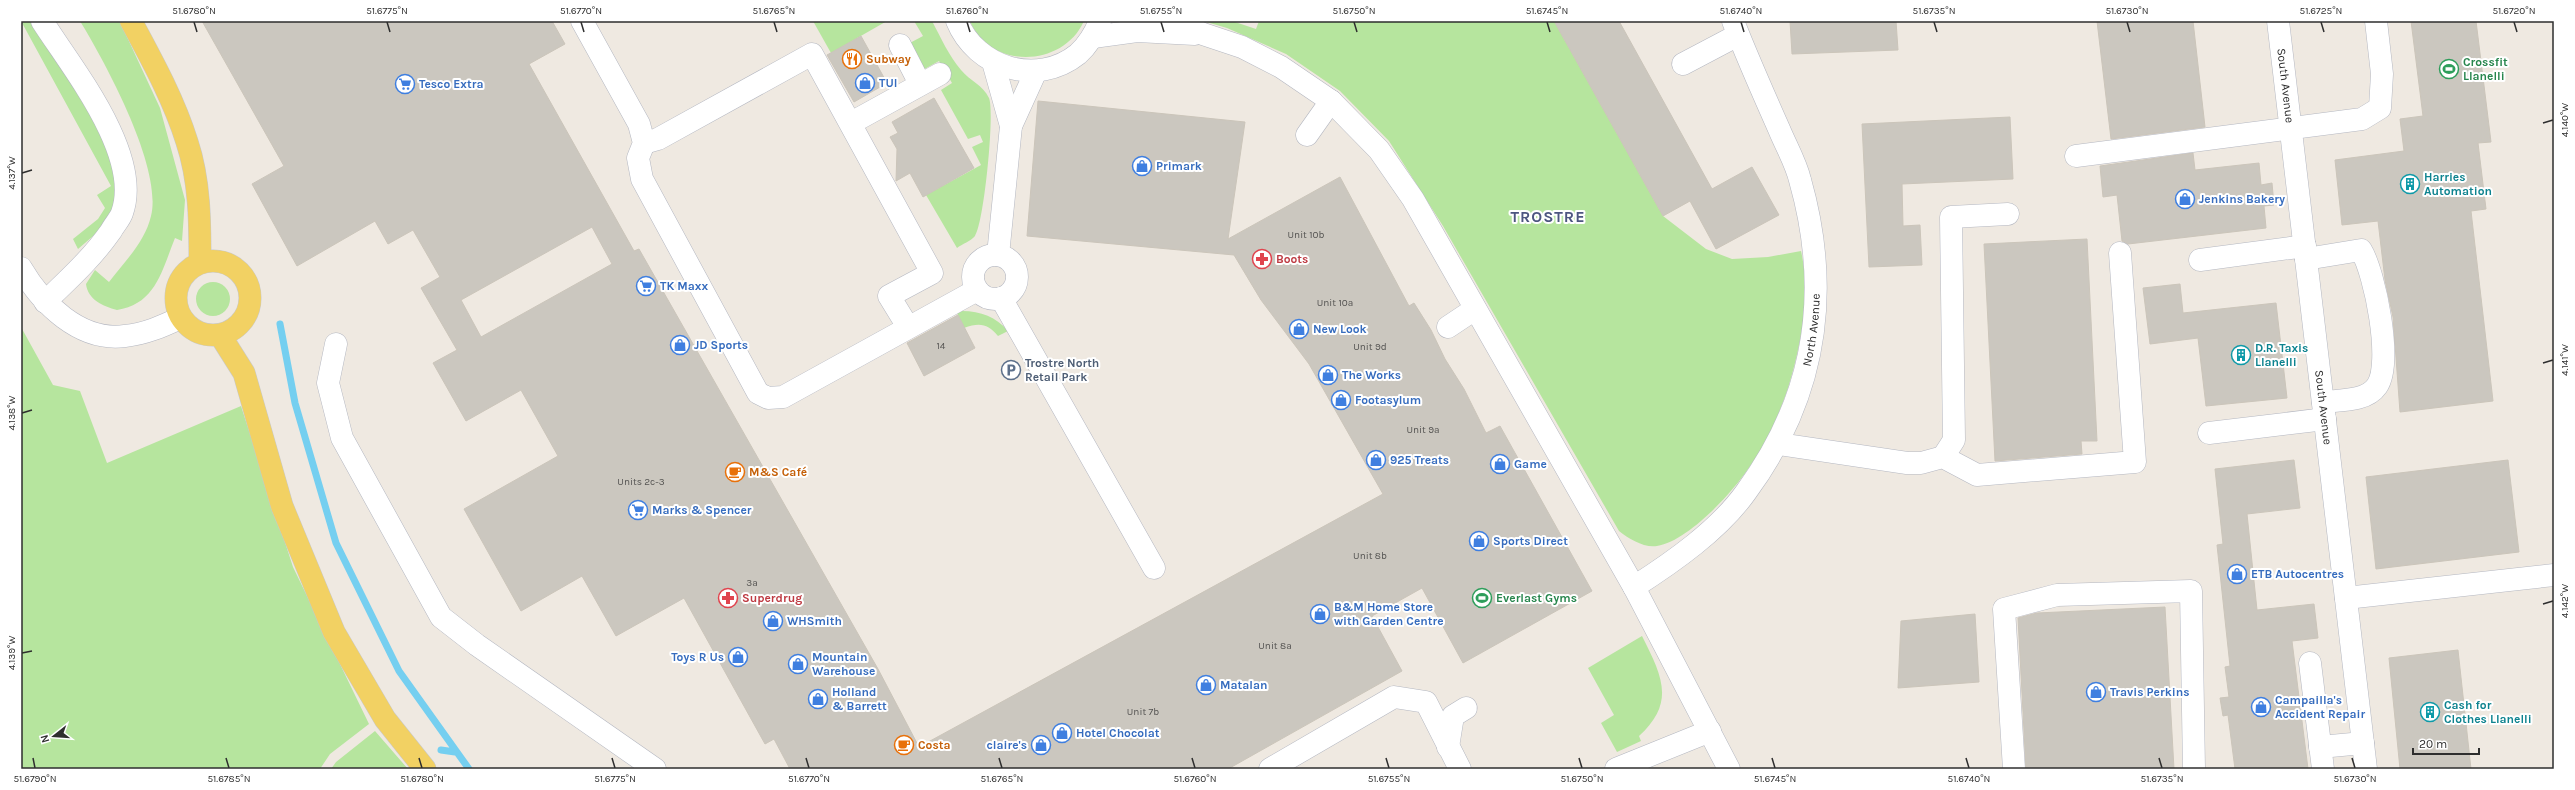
<svg xmlns="http://www.w3.org/2000/svg" width="2575" height="790" viewBox="0 0 2575 790" font-family="Karla,sans-serif">
	<style>
		.green { fill: #b6e59e }
		.lines { fill: none; stroke-linecap: round; stroke-linejoin: round }
		.stream { stroke: #75cff0; stroke-width: 7 }
		.building { fill: #cbc7bf; stroke: #cbc5ba; fill-rule: evenodd }
		.minor-casing { stroke: #b4b7c1; stroke-width: 23 }
		.major-casing { stroke: #c9c9c9; stroke-width: 23 }
		.minor { stroke: #fff; stroke-width: 22 }
		.major { stroke: #f2d163; stroke-width: 22 }
		.ticks { fill: none; stroke: #2e2e2e; stroke-width: 1.5 }
		.labels { text-anchor: middle; dominant-baseline: central; stroke-width: 4; stroke-linejoin: round; paint-order: stroke }
		.number-label { font-size: 10px; fill: #555452 }
		.food-label { font-size: 12px; font-weight: bold; fill: #c56008; stroke: #fff; text-anchor: start }
		.leisure-label { font-size: 12px; font-weight: bold; fill: #27864d; stroke: #fff; text-anchor: start }
		.shop-label { font-size: 12px; font-weight: bold; fill: #366cbe; stroke: #fff; text-anchor: start }
		.street-label { font-size: 12px; fill: #2e2e2e; stroke: #fff }
		.culture-label { font-size: 12px; font-weight: bold; fill: #0d838f; stroke: #fff; text-anchor: start }
		.health-label { font-size: 12px; font-weight: bold; fill: #be3a42; stroke: #fff; text-anchor: start }
		.service-label { font-size: 12px; font-weight: bold; fill: #4e5e75; stroke: #fff; text-anchor: start }
		.district-label { font-size: 16px; font-weight: bold; letter-spacing: 1px; fill: #4d5680; stroke: #fff }
		.neatline { fill: none; stroke: #2e2e2e; stroke-width: 1.5 }
		.ticks-label { font-size: 10px; text-anchor: middle; fill: #2e2e2e }
	</style>
	<rect width="100%" height="100%" fill="#efe9e1"/>
	<path class="green" d="M21,21H34L37,26L109,147L116,170L114,210L99,231L78,249L73,239L98,219L105,208L97,195L111,186Z
		M80,21H119L121,24L160,108L185,200L182,241L175,238C162,270 156,304 117,310C103,306 88,300 86,284L95,270L109,282C125,261 145,242 151,216C163,168 105,62 80,21Z
		M813,21H887L831,53Z
		M914,21H932C941,38 949,56 961,70C970,81 983,85 989,98C995,112 984,224 975,236C971,241 962,244 957,248L926,195L981,165L972,147L983,142L980,135L968,139L941,90L952,83L939,61L921,71L906,45L923,36Z
		M970,21H1084C1063,68 990,70 970,21Z
		M1203,21H1232L1256,29L1259,21H1554L1663,216L1706,249L1732,259L1768,257L1801,251C1811,294 1801,346 1788,388C1779,415 1765,446 1748,469C1731,494 1688,541 1657,546C1644,548 1629,539 1619,531L1443,226L1389,141L1340,91L1286,54L1227,28Z
		M196 299a17 17 0 1 1 34 0a17 17 0 1 1-34 0Z
		M962,311C981,311 996,317 1008,331L998,336C988,324 980,322 964,328L957,313Z
		M21,327L53,385L80,391L107,463L241,406L293,567L369,724L330,754L320,769H21Z
		M1642,636C1662,676 1676,702 1639,736L1641,741L1617,752L1601,723L1614,715L1588,668Z
		M375,731L408,769H331L336,762Z"/>
	<g class="lines">
		<path class="stream" d="M280,324L295,403L336,543L399,671L469,769
			M441,750L455,752"/>
	</g>
	<path class="building" d="M202,21H552L565,44L529,64L634,251L639,249L878,669L919,747L1383,494L1309,364L1261,300L1234,255L1027,236L1038,101L1245,122L1228,239L1340,177L1409,306L1414,303L1431,330L1445,359L1464,389L1486,433L1500,426L1592,591L1463,663L1422,588L1372,616L1402,671L1228,769H790L774,739L765,744L684,598L616,636L582,576L521,611L464,509L558,456L521,390L466,421L433,363L457,350L421,288L440,277L413,230L388,244L375,221L297,266L252,184L284,166ZM592,227L612,264L481,337L461,300Z
		M1554,21H1619L1712,189L1752,167L1779,215L1716,249L1690,201L1663,216Z
		M1790,21H1896L1898,50L1792,54Z
		M2097,21H2193L2205,127L2111,139Z
		M2411,21H2476L2491,142L2478,143L2486,209L2471,211L2493,401L2400,412L2393,317L2385,280L2378,221L2342,225L2335,160L2404,151L2400,119L2423,116Z
		M861,36L887,83L854,102L827,55Z
		M934,98L974,168L923,197L910,173L896,181L897,149L890,137L898,133L892,122Z
		M2010,117L2013,179L1902,184L1903,226L1920,225L1922,265L1869,267L1862,124Z
		M2193,153L2195,170L2259,163L2261,185L2272,183L2274,205L2264,206L2266,228L2128,244L2122,241L2117,195L2103,197L2100,166Z
		M2087,239L2097,441H2081L2082,454L1995,461L1984,244Z
		M2180,284L2183,313L2276,303L2287,398L2206,406L2198,338L2150,344L2143,288Z
		M958,315L975,348L924,376L907,343Z
		M2294,460L2300,508L2247,514L2257,610L2314,604L2318,638L2292,641L2308,769H2235L2228,715L2223,716L2220,698L2229,697L2225,667L2230,666L2217,545L2223,544L2215,469Z
		M2508,460L2519,552L2376,569L2366,477Z
		M2165,607L2174,769H2026L2018,618L2037,613Z
		M1975,614L1979,682L1898,688L1901,621Z
		M2458,650L2471,769H2400L2389,658Z"/>
	<g class="lines">
		<defs>
			<g id="minor">
				<path d="M42,21C72,68 143,155 122,213C120,219 114,225 111,231C92,258 69,279 45,302"/>
				<path d="M582,21L639,124L644,143L638,158L642,179L758,393L768,398L783,397L977,290"/>
				<path d="M957,21C976,68 1037,87 1078,54C1088,45 1095,33 1100,21"/>
				<path d="M1177,21L1203,34L1242,47L1281,67L1331,101L1379,150L1413,199L1634,587L1729,769"/>
				<path id="s1" d="M2278,21L2366,769"/>
				<path d="M1093,37L1137,31L1195,34"/>
				<path d="M900,45L920,84"/>
				<path d="M993,62L1011,126"/>
				<path d="M1683,64L1738,35"/>
				<path d="M851,123L940,74"/>
				<path d="M1307,135L1331,101"/>
				<path d="M644,143L658,139L812,54L932,273L889,296L908,327"/>
				<path d="M2076,156L2362,119L2380,108L2382,74L2376,21"/>
				<circle cx="995" cy="277" r="22"/>
				<path d="M998,255L1011,126L1036,71"/>
				<path d="M2306,259L2361,250C2375,273 2393,363 2377,386C2366,402 2339,400 2323,402"/>
				<path d="M2200,260L2305,246"/>
				<path d="M21,268C42,304 80,342 125,336C145,334 163,326 180,318"/>
				<path d="M1001,298L1154,568"/>
				<path d="M1448,327L1475,309"/>
				<path d="M336,344L328,383L342,438L441,617L477,645L655,769"/>
				<path d="M2209,433L2325,419"/>
				<path d="M1778,444L1907,463H1921L1943,457L1977,475L2135,462L2120,253"/>
				<path d="M1943,457L1954,440L1951,217L2008,214"/>
				<path id="s2" d="M1634,587C1673,562 1719,530 1746,492C1816,397 1832,293 1800,180C1796,163 1786,146 1779,129C1763,93 1747,57 1733,21"/>
				<path d="M2346,598L2554,575"/>
				<path d="M2310,663L2323,769"/>
				<path d="M1448,747L1453,716L1466,708"/>
				<path d="M2320,747L2363,743"/>
				<path d="M1270,769L1394,697L1426,702L1460,769"/>
				<path d="M1616,769L1710,731"/>
				<path d="M2014,769L2004,609L2057,595L2191,591L2194,769"/>
			</g>
			<path id="major" d="M131,21C152,60 174,100 187,142C200,181 200,223 200,263
				M176 298a37 37 0 1 1 74 0a37 37 0 1 1-74 0Z
				M220,335L244,373L282,506L334,632L385,719L425,769"/>
		</defs>
		<use href="#minor" class="minor-casing"/>
		<use href="#major" class="major-casing"/>
		<use href="#minor" class="minor"/>
		<use href="#major" class="major"/>
	</g>
	<path class="ticks" d="M194,22L197,32M387,22L390,32M581,22L584,32M774,22L777,32M967,22L970,32M1161,22L1164,32M1354,22L1357,32M1547,22L1550,32M1741,22L1744,32M1934,22L1937,32M2127,22L2130,32M2321,22L2324,32M2514,22L2517,32M2543,123L2553,120M22,173L32,170M2543,363L2553,360M22,413L32,410M2543,604L2553,601M22,653L32,651M33,758L35,768M226,758L229,768M419,758L422,768M612,758L615,768M806,758L809,768M999,758L1002,768M1192,758L1195,768M1386,758L1389,768M1579,758L1582,768M1772,758L1775,768M1966,758L1969,768M2159,758L2162,768M2352,758L2355,768"/>
	<defs>
		<symbol id="restaurant-ring" viewBox="-11 -11 22 22"><circle r="9.5" fill="#fff" stroke="#e8710a" stroke-width="1.5"/><path d="M-5-6h1v4h1v-4h1v4h1v-4h1v5L-1.5 .5V6h-2V.5L-5-1ZM5-6V6H3V1.5H1.5Q1.5-4 5-6Z" fill="#e8710a"/></symbol>
		<symbol id="stadium-ring" viewBox="-11 -11 22 22"><circle r="9.5" fill="#fff" stroke="#2e9e5b" stroke-width="1.5"/><path d="M0-5a6.5 5 0 1 0 0 10a6.5 5 0 1 0 0-10ZM-3.5-1.8h7v3.6h-7Z" fill="#2e9e5b"/></symbol>
		<symbol id="shop-ring" viewBox="-11 -11 22 22"><circle r="9.5" fill="#fff" stroke="#3f7fe0" stroke-width="1.5"/><path d="M-5-2.5h2.3a2.7 3.5 0 0 1 5.4 0H5L5.5 6h-11ZM-1.5-2.5h3a1.5 2.3 0 0 0-3 0Z" fill="#3f7fe0"/></symbol>
		<symbol id="supermarket-ring" viewBox="-11 -11 22 22"><circle r="9.5" fill="#fff" stroke="#3f7fe0" stroke-width="1.5"/><path d="M-6-5.5h2.5l.6 2H6L4.5 2H-2.5L-4.4-4H-6ZM-1.5 3.2a1.3 1.3 0 1 0 .1 0ZM3 3.2a1.3 1.3 0 1 0 .1 0Z" fill="#3f7fe0"/></symbol>
		<symbol id="building-ring" viewBox="-11 -11 22 22"><circle r="9.5" fill="#fff" stroke="#0f9aa8" stroke-width="1.5"/><path d="M-4-6H4V6H1V3H-1V6H-4ZM-2.5-4.3h1.7v1.8h-1.7ZM.8-4.3h1.7v1.8H.8ZM-2.5-1h1.7V.8h-1.7ZM.8-1h1.7V.8H.8Z" fill="#0f9aa8"/></symbol>
		<symbol id="pharmacy-ring" viewBox="-11 -11 22 22"><circle r="9.5" fill="#fff" stroke="#e0444e" stroke-width="1.5"/><path d="M-2-6h4v4h4v4h-4v4h-4v-4h-4v-4h4Z" fill="#e0444e"/></symbol>
		<symbol id="parking-ring" viewBox="-11 -11 22 22"><circle r="9.5" fill="#fff" stroke="#5c6f8a" stroke-width="1.5"/><path d="M-3.5-5.5H1a3.5 3.5 0 0 1 0 7H-1V5.5H-3.5ZM-1-3.4V-.6H.8a1.4 1.4 0 0 0 0-2.8Z" fill="#5c6f8a"/></symbol>
		<symbol id="cafe-ring" viewBox="-11 -11 22 22"><circle r="9.5" fill="#fff" stroke="#e8710a" stroke-width="1.5"/><path d="M-5.5-4.5H6V0H3Q3 3.5 0 3.5H-2.5Q-5.5 3.5-5.5 0ZM3-3.2v2h1.7v-2ZM-6 4.5H4V6H-6Z" fill="#e8710a"/></symbol>
	</defs>
	<g fill-rule="evenodd">
		<use href="#restaurant-ring" x="841" y="48" width="22" height="22"/>
		<use href="#stadium-ring" x="2438" y="58" width="22" height="22"/>
		<use href="#shop-ring" x="854" y="72" width="22" height="22"/>
		<use href="#supermarket-ring" x="394" y="73" width="22" height="22"/>
		<use href="#shop-ring" x="1131" y="155" width="22" height="22"/>
		<use href="#building-ring" x="2399" y="173" width="22" height="22"/>
		<use href="#shop-ring" x="2174" y="188" width="22" height="22"/>
		<use href="#pharmacy-ring" x="1251" y="248" width="22" height="22"/>
		<use href="#supermarket-ring" x="635" y="275" width="22" height="22"/>
		<use href="#shop-ring" x="1288" y="318" width="22" height="22"/>
		<use href="#shop-ring" x="669" y="334" width="22" height="22"/>
		<use href="#building-ring" x="2230" y="344" width="22" height="22"/>
		<use href="#parking-ring" x="1000" y="359" width="22" height="22"/>
		<use href="#shop-ring" x="1317" y="364" width="22" height="22"/>
		<use href="#shop-ring" x="1330" y="389" width="22" height="22"/>
		<use href="#shop-ring" x="1365" y="449" width="22" height="22"/>
		<use href="#shop-ring" x="1489" y="453" width="22" height="22"/>
		<use href="#cafe-ring" x="724" y="461" width="22" height="22"/>
		<use href="#supermarket-ring" x="627" y="499" width="22" height="22"/>
		<use href="#shop-ring" x="1468" y="530" width="22" height="22"/>
		<use href="#shop-ring" x="2226" y="563" width="22" height="22"/>
		<use href="#pharmacy-ring" x="717" y="587" width="22" height="22"/>
		<use href="#stadium-ring" x="1471" y="587" width="22" height="22"/>
		<use href="#shop-ring" x="1309" y="603" width="22" height="22"/>
		<use href="#shop-ring" x="762" y="610" width="22" height="22"/>
		<use href="#shop-ring" x="727" y="646" width="22" height="22"/>
		<use href="#shop-ring" x="787" y="653" width="22" height="22"/>
		<use href="#shop-ring" x="1195" y="674" width="22" height="22"/>
		<use href="#shop-ring" x="2085" y="681" width="22" height="22"/>
		<use href="#shop-ring" x="807" y="688" width="22" height="22"/>
		<use href="#shop-ring" x="2250" y="696" width="22" height="22"/>
		<use href="#building-ring" x="2419" y="701" width="22" height="22"/>
		<use href="#shop-ring" x="1051" y="722" width="22" height="22"/>
		<use href="#cafe-ring" x="893" y="734" width="22" height="22"/>
		<use href="#shop-ring" x="1030" y="734" width="22" height="22"/>
	</g>
	<g class="labels">
		<g class="number-label">
			<text x="1306" y="235">Unit 10b</text>
			<text x="1335" y="303">Unit 10a</text>
			<text x="941" y="346">14</text>
			<text x="1370" y="347">Unit 9d</text>
			<text x="1423" y="430">Unit 9a</text>
			<text x="641" y="482">Units 2c-3</text>
			<text x="1370" y="556">Unit 8b</text>
			<text x="752" y="583">3a</text>
			<text x="1275" y="646">Unit 8a</text>
			<text x="1143" y="712">Unit 7b</text>
		</g>
		<g class="food-label">
			<text x="866" y="59">Subway</text>
			<text x="749" y="472">M&amp;S Café</text>
			<text x="918" y="745">Costa</text>
		</g>
		<g class="leisure-label">
			<text x="2463" y="62">Crossfit<tspan x="2463" dy="14">Llanelli</tspan></text>
			<text x="1496" y="598">Everlast Gyms</text>
		</g>
		<g class="shop-label">
			<text x="879" y="83">TUI</text>
			<text x="419" y="84">Tesco Extra</text>
			<text x="1156" y="166">Primark</text>
			<text x="2199" y="199">Jenkins Bakery</text>
			<text x="660" y="286">TK Maxx</text>
			<text x="1313" y="329">New Look</text>
			<text x="694" y="345">JD Sports</text>
			<text x="1342" y="375">The Works</text>
			<text x="1355" y="400">Footasylum</text>
			<text x="1390" y="460">925 Treats</text>
			<text x="1514" y="464">Game</text>
			<text x="652" y="510">Marks &amp; Spencer</text>
			<text x="1493" y="541">Sports Direct</text>
			<text x="2251" y="574">ETB Autocentres</text>
			<text x="1334" y="607">B&amp;M Home Store<tspan x="1334" dy="14">with Garden Centre</tspan></text>
			<text x="787" y="621">WHSmith</text>
			<text x="724" y="657" text-anchor="end">Toys R Us</text>
			<text x="812" y="657">Mountain<tspan x="812" dy="14">Warehouse</tspan></text>
			<text x="1220" y="685">Matalan</text>
			<text x="832" y="692">Holland<tspan x="832" dy="14">&amp; Barrett</tspan></text>
			<text x="2110" y="692">Travis Perkins</text>
			<text x="2275" y="700">Campailla's<tspan x="2275" dy="14">Accident Repair</tspan></text>
			<text x="1076" y="733">Hotel Chocolat</text>
			<text x="1027" y="745" text-anchor="end">claire's</text>
		</g>
		<g class="street-label">
			<text stroke="none"><textPath href="#s1" startOffset="65">South Avenue</textPath></text>
			<text stroke="none"><textPath href="#s2" startOffset="325">North Avenue</textPath></text>
			<text stroke="none"><textPath href="#s1" startOffset="389">South Avenue</textPath></text>
		</g>
		<g class="culture-label">
			<text x="2424" y="177">Harries<tspan x="2424" dy="14">Automation</tspan></text>
			<text x="2255" y="348">D.R. Taxis<tspan x="2255" dy="14">Llanelli</tspan></text>
			<text x="2444" y="705">Cash for<tspan x="2444" dy="14">Clothes Llanelli</tspan></text>
		</g>
		<g class="health-label">
			<text x="1276" y="259">Boots</text>
			<text x="742" y="598">Superdrug</text>
		</g>
		<g class="service-label">
			<text x="1025" y="363">Trostre North<tspan x="1025" dy="14">Retail Park</tspan></text>
		</g>
		<g class="district-label">
			<text x="1548" y="216">TROSTRE</text>
		</g>
	</g>
	<rect width="2575" height="790" fill="none" stroke="#ffffff" stroke-width="44"/>
	<g transform="translate(54 736) rotate(253)" stroke="#ffffff" stroke-width="3" paint-order="stroke">
	<path d="M0-3L7 15L0 10L-7 15Z" fill="#2e2e2e"/>
	<text y="-6" font-size="11" font-weight="bold" text-anchor="middle" fill="#2e2e2e">N</text>
	</g>
	<path d="M2413 748v6h66v-6" fill="none" stroke="#2e2e2e" stroke-width="2"/>
	<text x="2419" y="748" font-size="12" fill="#2e2e2e" stroke="#ffffff" stroke-width="3" paint-order="stroke">20 m</text>
	<rect x="22" y="22" width="2531" height="746" class="neatline"/>
	<g class="ticks-label">
		<text x="194" y="14">51.6780°N</text>
		<text x="387" y="14">51.6775°N</text>
		<text x="581" y="14">51.6770°N</text>
		<text x="774" y="14">51.6765°N</text>
		<text x="967" y="14">51.6760°N</text>
		<text x="1161" y="14">51.6755°N</text>
		<text x="1354" y="14">51.6750°N</text>
		<text x="1547" y="14">51.6745°N</text>
		<text x="1741" y="14">51.6740°N</text>
		<text x="1934" y="14">51.6735°N</text>
		<text x="2127" y="14">51.6730°N</text>
		<text x="2321" y="14">51.6725°N</text>
		<text x="2514" y="14">51.6720°N</text>
		<text transform="translate(2564 120) rotate(-90)" y="4">4.140°W</text>
		<text transform="translate(11 173) rotate(-90)" y="4">4.137°W</text>
		<text transform="translate(2564 360) rotate(-90)" y="4">4.141°W</text>
		<text transform="translate(11 413) rotate(-90)" y="4">4.138°W</text>
		<text transform="translate(2564 601) rotate(-90)" y="4">4.142°W</text>
		<text transform="translate(11 653) rotate(-90)" y="4">4.139°W</text>
		<text x="35" y="782">51.6790°N</text>
		<text x="229" y="782">51.6785°N</text>
		<text x="422" y="782">51.6780°N</text>
		<text x="615" y="782">51.6775°N</text>
		<text x="809" y="782">51.6770°N</text>
		<text x="1002" y="782">51.6765°N</text>
		<text x="1195" y="782">51.6760°N</text>
		<text x="1389" y="782">51.6755°N</text>
		<text x="1582" y="782">51.6750°N</text>
		<text x="1775" y="782">51.6745°N</text>
		<text x="1969" y="782">51.6740°N</text>
		<text x="2162" y="782">51.6735°N</text>
		<text x="2355" y="782">51.6730°N</text>
	</g>
</svg>
